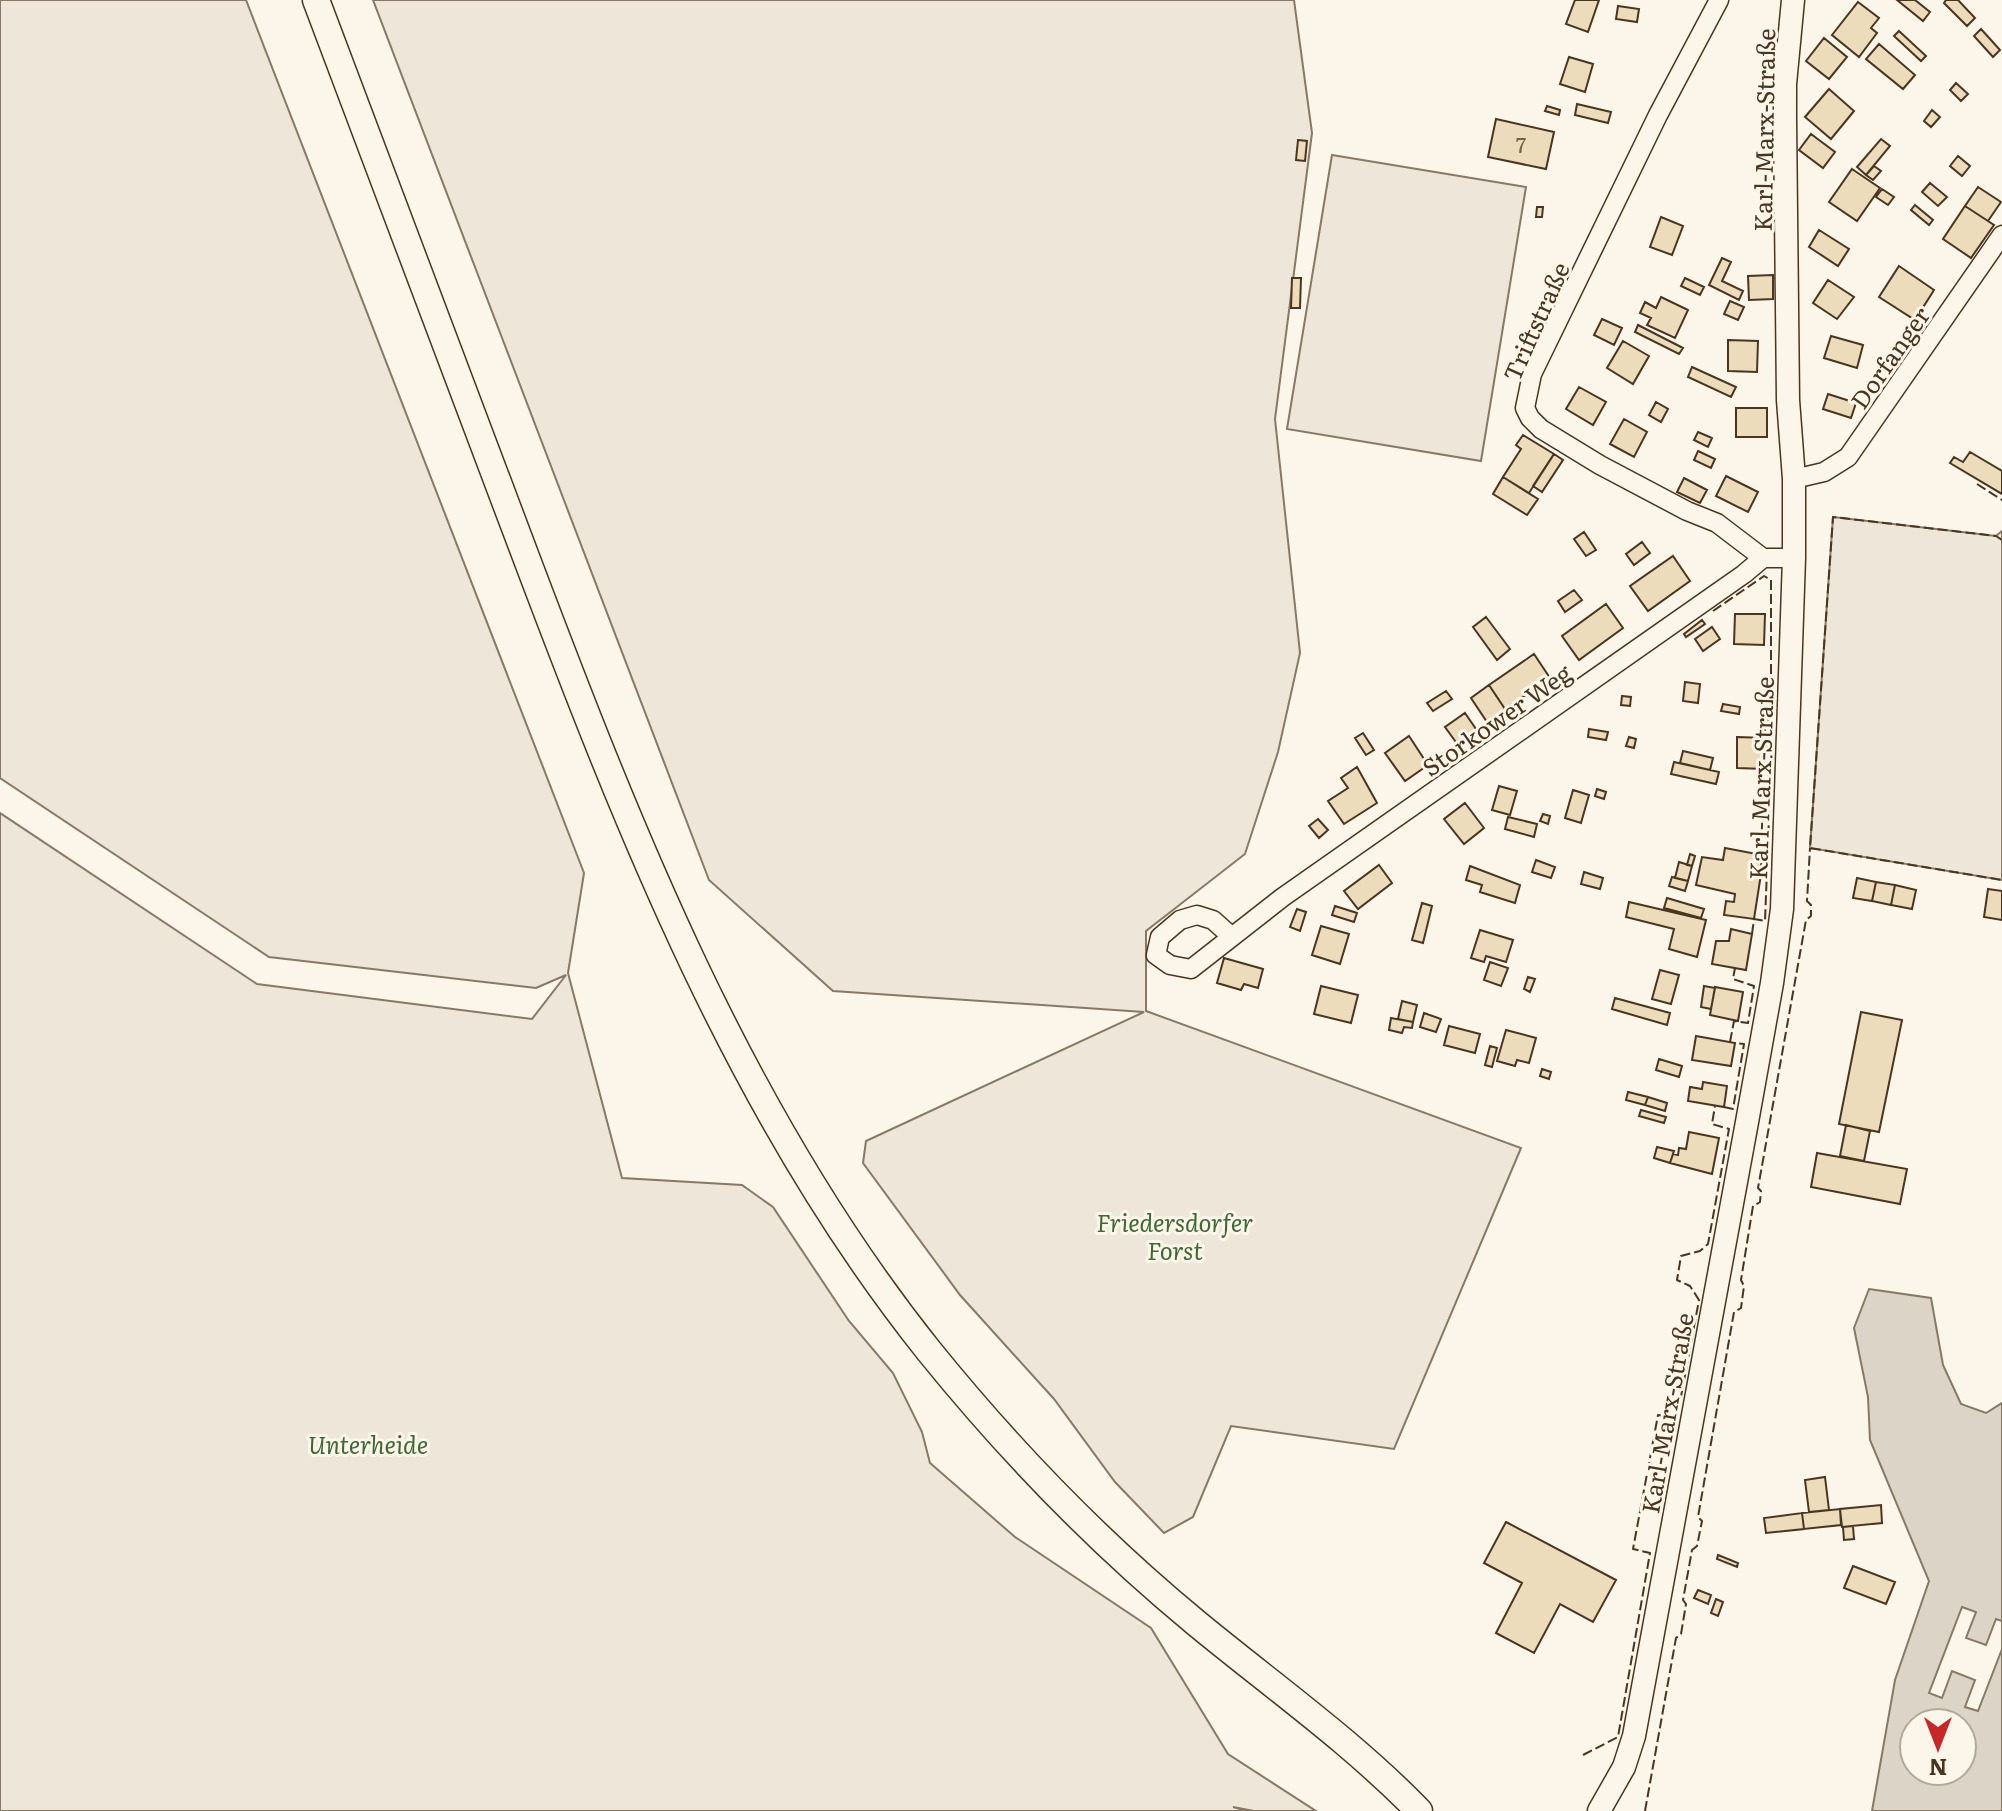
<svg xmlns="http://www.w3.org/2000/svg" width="2002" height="1811" viewBox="0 0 2002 1811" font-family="Literata,serif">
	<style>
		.green { fill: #ede6d9; stroke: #887966; stroke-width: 2 }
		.water { fill: #dcd4c6; stroke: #887966; stroke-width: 2; fill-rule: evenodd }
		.pier { fill: #fbf6e9; stroke: #887966; stroke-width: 2 }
		.building { fill: #ecdcbc; stroke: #4a3520; stroke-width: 2 }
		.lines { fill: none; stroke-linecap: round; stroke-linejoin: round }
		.minor-casing { stroke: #4a3520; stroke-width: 21 }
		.tertiary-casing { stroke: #4a3520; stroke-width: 25 }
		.secondary-casing { stroke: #4a3520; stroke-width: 29 }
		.minor { stroke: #fbf6e9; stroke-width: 18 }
		.tertiary { stroke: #fbf6e9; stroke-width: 22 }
		.secondary { stroke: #fbf6e9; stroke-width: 26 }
		.fence { stroke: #4a3520; stroke-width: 2; stroke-dasharray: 10 4; stroke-linecap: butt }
		.labels { text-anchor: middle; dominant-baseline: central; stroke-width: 6; stroke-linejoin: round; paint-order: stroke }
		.number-label { font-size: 20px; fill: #725f47 }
		.street-label { font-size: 24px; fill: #4a3520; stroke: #fbf6e9 }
		.park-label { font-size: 24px; font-style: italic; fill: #436837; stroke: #fbf6e9 }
	</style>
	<rect width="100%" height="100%" fill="#fbf6e9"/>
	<path class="green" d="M0,0H246L584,873L568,973L622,1178L742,1185L773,1207L849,1321L893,1373L922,1432L930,1463L1015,1537L1151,1628L1228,1754L1316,1811H1254L1233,1807L1247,1811H0V813L257,984L532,1019L566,975L536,988L269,957L0,778Z
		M373,0H1294L1312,133L1275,419L1300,653L1278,752L1245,854L1146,931V1011L1521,1148L1394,1449L1231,1426L1193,1517L1164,1533L1115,1482L1054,1399L960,1295L863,1163L866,1141L1144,1012L833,991L709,880Z
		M1332,155L1526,187L1481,461L1287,429Z
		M1833,517L1996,536L2002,531V880L1810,848Z"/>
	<path class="water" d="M1869,1289L1931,1298L1943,1365L1961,1404L1986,1413L2002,1403V1811H1872L1895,1680L1929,1581L1870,1440L1868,1397L1854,1328ZM1914,1723H1962V1771H1914Z"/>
	<path class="pier" d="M1962,1607L1976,1612L1966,1638L1986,1645L1996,1619L2002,1621V1649L1978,1711L1965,1707L1975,1680L1952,1671L1942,1698L1929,1693Z"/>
	<path class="building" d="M1575,0H1599L1588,32L1566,24Z
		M1897,0H1915L1930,12L1923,21Z
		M1946,0H1958L1975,18L1967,26L1944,3Z
		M1858,2L1879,18L1871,28L1877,33L1859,57L1832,35Z
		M1618,6L1639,9L1637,22L1616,19Z
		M1981,29L2000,50L1993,57L1974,36Z
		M1899,31L1926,56L1921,61L1894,36Z
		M1824,38L1847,57L1829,79L1806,61Z
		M1879,44L1915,75L1903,89L1866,59Z
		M1569,57L1593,64L1585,92L1560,84Z
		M1956,83L1968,94L1961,101L1950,90Z
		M1829,89L1854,111L1831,139L1805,117Z
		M1577,104L1611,112L1608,123L1575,115Z
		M1547,106L1560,110L1559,115L1545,111Z
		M1932,110L1940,117L1931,127L1924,121Z
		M1496,119L1554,132L1546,169L1488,157Z
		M1811,134L1835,152L1823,168L1799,150Z
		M1881,139L1890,146L1866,175L1857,167Z
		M1298,140L1307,141L1305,161L1296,160Z
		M1958,156L1970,166L1962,176L1950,166Z
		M1874,166L1881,171L1873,180L1866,175Z
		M1852,169L1880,188L1857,221L1829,202Z
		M1930,183L1947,197L1938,206L1922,192Z
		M1978,187L2001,202L1988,221L1965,206Z
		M1882,189L1894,197L1888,205L1876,197Z
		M1915,205L1933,220L1929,225L1911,210Z
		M1965,206L1994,225L1971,258L1943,239Z
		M1537,207H1543L1542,217H1536Z
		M1661,217L1683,226L1672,255L1650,247Z
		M1819,230L1849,249L1838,266L1809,247Z
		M1722,258L1731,262L1722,281L1743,291L1739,300L1709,285Z
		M1899,266L1934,290L1915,320L1879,297Z
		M1773,275V299L1749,300L1748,276Z
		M1292,278H1301L1300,308H1291Z
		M1685,278L1704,287L1700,295L1681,286Z
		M1828,280L1854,297L1837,319L1813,303Z
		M1661,297L1688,310L1675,338L1647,325L1651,318L1640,313L1645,302L1656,308Z
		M1730,301L1744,307L1738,320L1724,314Z
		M1602,319L1622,328L1614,345L1594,335Z
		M1638,325L1683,348L1679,354L1635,332Z
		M1831,336L1863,345L1857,368L1824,358Z
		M1728,340L1758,341L1757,372L1728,371Z
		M1623,341L1649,356L1633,384L1607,368Z
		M1692,367L1736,387L1731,397L1688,377Z
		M1579,387L1606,402L1593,425L1566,409Z
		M1828,394L1856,403L1851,418L1823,409Z
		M1656,402L1668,409L1661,422L1649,415Z
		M1736,408H1767V437H1736Z
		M1624,419L1647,432L1634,457L1610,444Z
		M1698,432L1712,438L1708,447L1694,440Z
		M1523,435L1554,454L1529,493L1503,477L1521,449L1516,445Z
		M1698,451L1715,459L1711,468L1694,460Z
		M1970,452L2002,471V494L1950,463L1954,457L1963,462Z
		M1554,454L1563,460L1542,492L1533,486Z
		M1726,476L1758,492L1748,512L1716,496Z
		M1503,477L1538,499L1527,515L1493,494Z
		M1684,478L1707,490L1700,503L1677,492Z
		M1584,532L1596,550L1586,556L1574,539Z
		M1642,542L1650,553L1634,565L1626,554Z
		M1673,556L1690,581L1648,611L1630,586Z
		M1574,590L1582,600L1565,612L1558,601Z
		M1606,604L1623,628L1579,660L1562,636Z
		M1735,614H1765L1764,645L1734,644Z
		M1486,617L1510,649L1497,660L1473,627Z
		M1702,620L1705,624L1686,637L1684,634Z
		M1712,627L1720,639L1703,651L1695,639Z
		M1534,654L1550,678L1505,709L1489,685Z
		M1685,682L1700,684L1698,703L1683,701Z
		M1489,685L1505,709L1487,722L1471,698Z
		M1446,691L1452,699L1433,711L1427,703Z
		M1622,696L1631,697L1630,706L1621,705Z
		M1723,704L1740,707L1739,714L1721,711Z
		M1465,713L1478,732L1458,745L1445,727Z
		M1589,729L1608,732L1606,740L1588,737Z
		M1363,733L1374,750L1366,755L1355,738Z
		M1409,736L1428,765L1405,781L1385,753Z
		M1629,737L1636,739L1634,748L1626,746Z
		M1737,737L1765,738V769L1737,768Z
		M1683,751L1713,758L1710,770L1680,763Z
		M1674,762L1719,772L1716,784L1671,774Z
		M1357,767L1377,803L1344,824L1328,801L1348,788L1341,778Z
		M1499,786L1517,791L1510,815L1492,810Z
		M1597,789L1606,792L1604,799L1595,796Z
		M1573,790L1589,795L1581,823L1565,818Z
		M1465,803L1484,828L1464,844L1444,819Z
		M1543,814L1550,816L1548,824L1540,821Z
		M1508,817L1537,824L1534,837L1505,829Z
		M1318,819L1328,830L1319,838L1309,826Z
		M1725,848L1762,855L1761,867H1767L1766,875L1761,874L1754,919L1724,915L1726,901L1734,902L1735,894L1696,885L1702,857L1723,860Z
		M1690,854L1695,856L1692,866L1687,865Z
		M1536,860L1555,867L1551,878L1532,872Z
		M1679,862L1692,866L1688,881L1675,878Z
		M1379,865L1392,883L1358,909L1344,891Z
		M1470,866L1520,885L1515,903L1480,892L1482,885L1466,880Z
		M1584,872L1603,878L1600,889L1581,884Z
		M1672,877L1688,881L1685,891L1669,886Z
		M1857,878L1876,882L1872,901L1853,898Z
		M1876,882L1895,885L1891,905L1872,901Z
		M1895,885L1916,890L1912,909L1891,905Z
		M1988,889L2002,891V920L1984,917Z
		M1667,898L1704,909L1701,918L1664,908Z
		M1629,902L1706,920L1697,957L1669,949L1674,929L1626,917Z
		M1422,903L1432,906L1423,943L1412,940Z
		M1335,906L1357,913L1354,922L1332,915Z
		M1297,909L1306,912L1300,931L1290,927Z
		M1321,926L1349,934L1340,964L1312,955Z
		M1731,929L1752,934L1746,970L1712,964L1716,941H1729Z
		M1480,930L1513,940L1506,962L1486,956L1484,962L1471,958Z
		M1224,958L1263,969L1258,988L1244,984L1241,990L1217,983Z
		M1490,962L1508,968L1501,986L1484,980Z
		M1660,970L1679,975L1671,1004L1652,999Z
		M1528,977L1535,979L1530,992L1524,989Z
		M1321,986L1358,995L1351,1023L1314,1014Z
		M1704,986L1715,988L1711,1009L1701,1007Z
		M1715,987L1743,992L1738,1021L1710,1015Z
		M1615,998L1670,1013L1667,1025L1612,1009Z
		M1402,1001L1417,1005L1413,1022L1398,1019Z
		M1861,1012L1902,1020L1879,1132L1839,1124Z
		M1424,1013L1441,1019L1436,1032L1420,1027Z
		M1391,1018L1413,1022L1412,1028L1404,1027L1402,1033L1389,1030Z
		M1449,1026L1480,1034L1475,1053L1444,1045Z
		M1506,1030L1536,1038L1529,1063L1517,1060L1515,1066L1497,1061Z
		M1696,1036L1735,1043L1731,1066L1692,1060Z
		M1490,1046L1497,1048L1492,1067L1485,1065Z
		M1659,1059L1682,1066L1679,1077L1656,1070Z
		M1542,1069L1551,1072L1549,1079L1540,1076Z
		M1703,1082L1727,1086L1724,1107L1688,1101L1690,1087L1702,1089Z
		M1628,1092L1648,1097L1645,1105L1626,1100Z
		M1648,1097L1667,1103L1665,1111L1645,1105Z
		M1641,1110L1666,1117L1664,1123L1639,1116Z
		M1846,1125L1870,1131L1864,1161L1840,1156Z
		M1689,1132L1719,1138L1712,1174L1670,1163L1673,1154L1678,1155L1679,1148L1686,1149Z
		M1657,1147L1674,1151L1670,1163L1654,1158Z
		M1817,1153L1907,1169L1900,1204L1811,1187Z
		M1825,1477L1829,1510L1809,1512L1805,1480Z
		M1881,1505L1882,1523L1842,1527L1840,1509Z
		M1840,1509L1841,1525L1804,1529L1802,1513Z
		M1802,1513L1804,1529L1766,1533L1764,1518Z
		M1506,1522L1616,1580L1593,1622L1560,1604L1534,1653L1496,1633L1522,1583L1484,1563Z
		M1853,1526L1854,1539L1844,1540L1843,1527Z
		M1718,1555L1738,1563L1737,1567L1717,1559Z
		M1853,1566L1895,1582L1886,1604L1844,1588Z
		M1698,1590L1711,1595L1708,1604L1694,1598Z
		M1716,1599L1723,1602L1718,1616L1711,1613Z"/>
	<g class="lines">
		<defs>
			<path id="minor" d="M1719,0L1658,115L1532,374L1525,408L1530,418L1541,429L1600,465L1687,511L1717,523L1763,558
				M1794,479L1824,472L1848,457L2002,235
				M1232,937L1213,920L1197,915L1180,920L1160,937L1156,955L1170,965L1191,969L1283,897L1744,574L1763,558H1794"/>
			<path id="tertiary" d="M1599,1811L1624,1767L1634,1736L1747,1122L1772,983L1782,909L1794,558V479L1788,400L1785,119V84L1793,0"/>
			<path id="secondary" d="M316,0C385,183 454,366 523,549C629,830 740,1115 929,1351C1009,1450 1097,1541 1195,1622C1270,1684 1351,1741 1419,1811"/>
		</defs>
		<use href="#minor" class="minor-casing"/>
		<use href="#tertiary" class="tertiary-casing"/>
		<use href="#secondary" class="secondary-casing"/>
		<use href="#minor" class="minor"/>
		<use href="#tertiary" class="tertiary"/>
		<use href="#secondary" class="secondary"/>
		<path class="fence" d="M1977,484L2002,500
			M2002,540L1996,536L1833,517L1810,848L2002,880
			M1713,611L1764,576L1771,580V720L1765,719V738
			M1752,934L1754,919L1765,921L1772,740
			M1730,1042L1734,1021L1748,1023L1754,986L1733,979L1735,968
			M1724,1107L1733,1109L1744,1044L1735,1043
			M1583,1755L1618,1737L1650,1553L1633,1549L1658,1415L1677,1418L1699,1300L1690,1286L1677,1280L1681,1256L1700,1251L1708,1244L1729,1129L1712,1124L1715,1106
			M1645,1811L1676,1638L1681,1634L1686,1604L1683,1600L1692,1550L1697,1546L1702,1521L1698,1517L1734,1312L1741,1308L1744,1286L1741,1280L1753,1206L1760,1202L1761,1191L1758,1188L1806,920L1811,916V905L1807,901L1810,848"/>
	</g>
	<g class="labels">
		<g class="number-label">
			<text x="1521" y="144">7</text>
		</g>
		<g class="street-label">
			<text transform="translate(1763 130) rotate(-89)">Karl-Marx-Straße</text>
			<text transform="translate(1535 321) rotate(-66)">Triftstraße</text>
			<text transform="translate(1889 357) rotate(-55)">Dorfanger</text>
			<text transform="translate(1496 719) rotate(-35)">Storkower Weg</text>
			<text transform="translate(1760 778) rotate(-88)">Karl-Marx-Straße</text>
			<text transform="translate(1666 1413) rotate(-80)">Karl-Marx-Straße</text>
		</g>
		<g class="park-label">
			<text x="1175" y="1221">Friedersdorfer<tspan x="1175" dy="28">Forst</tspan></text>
			<text x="368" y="1443">Unterheide</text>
		</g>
	</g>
	<g transform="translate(1938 1747) rotate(180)"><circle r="38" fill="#fbf6e9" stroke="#b4a999" stroke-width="2"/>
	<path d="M0-6L14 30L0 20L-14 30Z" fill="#c62828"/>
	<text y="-12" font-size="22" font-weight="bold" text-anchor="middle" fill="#4a3520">N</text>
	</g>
</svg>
